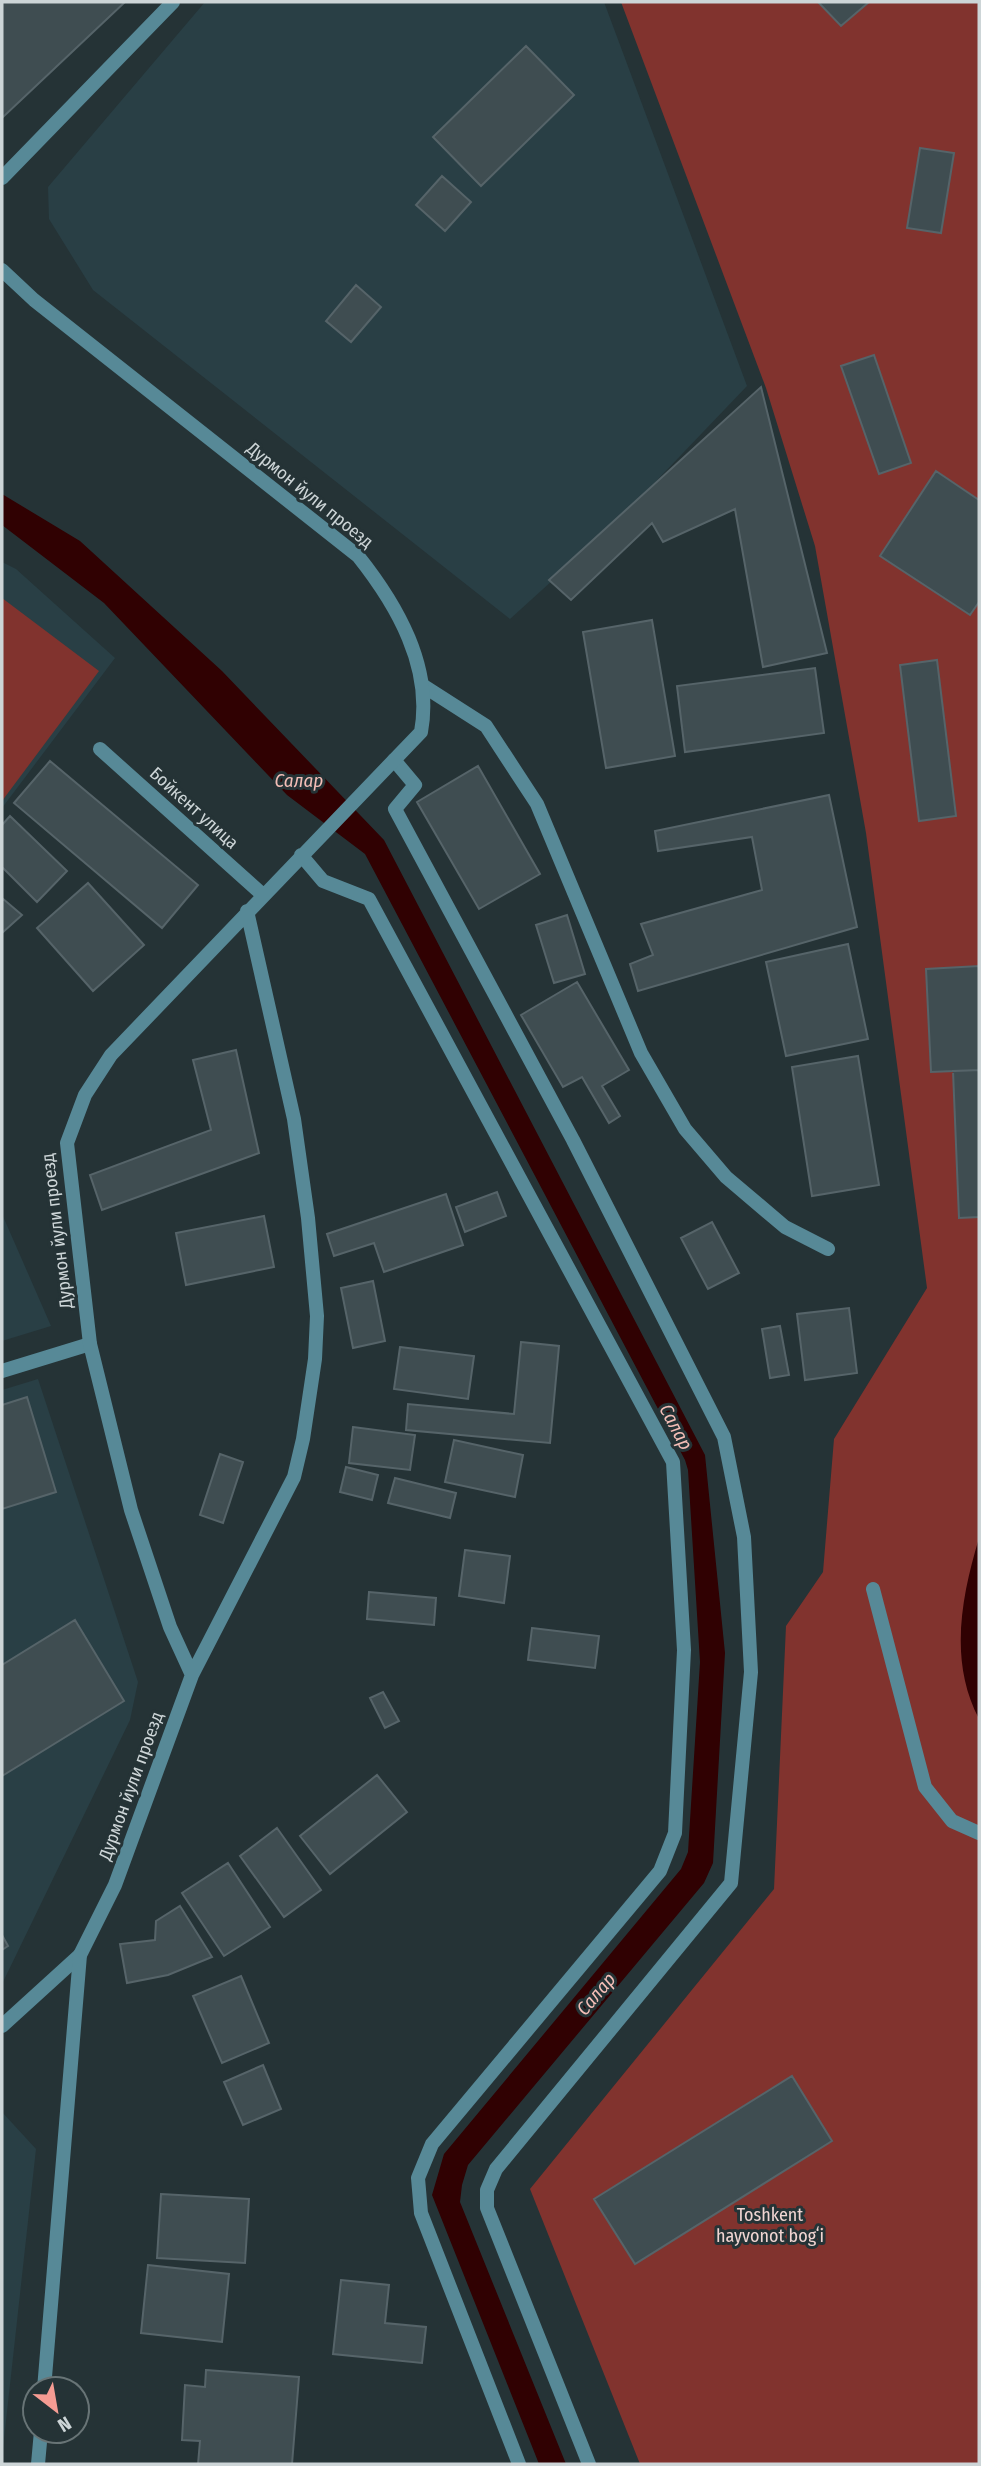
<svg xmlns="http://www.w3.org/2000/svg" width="981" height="2466" viewBox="0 0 981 2466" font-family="'Fira Sans Condensed',sans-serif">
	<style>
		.built { fill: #293f45 }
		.green { fill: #81332e }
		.water { fill: #300102 }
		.building { fill: #3f4d51; stroke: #566469; stroke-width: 2 }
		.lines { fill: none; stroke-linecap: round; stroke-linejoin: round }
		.service { stroke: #578997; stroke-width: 14 }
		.pedestrian { stroke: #578997; stroke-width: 14 }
		.minor { stroke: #578997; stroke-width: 14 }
		.labels { text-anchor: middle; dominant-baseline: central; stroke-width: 6; stroke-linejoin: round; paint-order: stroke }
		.street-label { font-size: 18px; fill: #cdd5d7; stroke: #253336 }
		.park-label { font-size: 18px; fill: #f1d5d2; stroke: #253336 }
		.water-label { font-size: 19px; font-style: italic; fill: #f4beb7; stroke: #253336 }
	</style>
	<rect width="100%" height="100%" fill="#253336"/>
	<path class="built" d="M205,2H604L747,386L618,521L510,619L93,290L49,219L48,187Z
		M2,562L16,569L115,658L2,808Z
		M2,1214L51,1326L2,1341Z
		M38,1379L138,1682L130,1720L2,1984V1390Z
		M2,2112L36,2149L2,2457Z"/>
	<path class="green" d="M621,2H979V2464H640L530,2189L774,1889L786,1626L823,1572L834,1439L927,1288L866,833L815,546L766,388Z
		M2,598L99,671L2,801Z"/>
	<path class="water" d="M2,494L80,541L222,671L384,840L705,1455L725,1653L713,1863L704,1883L468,2165L462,2185L460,2202L566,2464H539L432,2195L444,2154L681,1869L688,1852L700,1662L688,1470L685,1460L365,854L287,795L104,603L2,525Z
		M979,1538V1719C949,1662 961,1598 979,1538Z"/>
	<path class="building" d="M2,2H125L2,118Z
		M818,2H869L841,26Z
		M526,46L574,95L481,186L433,137Z
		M920,148L954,153L941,233L907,228Z
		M442,176L471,202L445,231L416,205Z
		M356,285L381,307L351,342L326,321Z
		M874,355L911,463L879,474L841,366Z
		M761,387L827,653L763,667L735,509L663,542L652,523L571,600L549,580Z
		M936,471L979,500V602L970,615L880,556Z
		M652,620L675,756L606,768L583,632Z
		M937,660L956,816L919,821L900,665Z
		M815,668L824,733L685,752L677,686Z
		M50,761L198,885L162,928L14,803Z
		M478,766L540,874L479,909L417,802Z
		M829,795L857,927L638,991L630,964L653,955L641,924L762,890L752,837L658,851L655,831Z
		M10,816L67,871L37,902L2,867V825Z
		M88,883L144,945L93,991L37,928Z
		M2,898L22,915L2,933Z
		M567,915L585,974L554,983L536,925Z
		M848,944L868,1039L786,1056L766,962Z
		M979,966V1070L931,1072L926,969Z
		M577,982L629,1070L602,1086L620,1116L609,1123L582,1077L563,1087L521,1015Z
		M236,1050L259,1153L102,1210L90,1175L211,1130L193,1060Z
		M858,1056L879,1185L812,1196L792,1067Z
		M979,1070V1217L959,1218L953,1071Z
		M497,1192L506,1216L465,1232L456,1207Z
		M446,1194L463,1245L384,1272L374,1243L334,1256L327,1234Z
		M264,1216L274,1267L186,1285L176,1233Z
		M712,1222L739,1273L708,1289L681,1238Z
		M373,1281L385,1341L353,1348L341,1288Z
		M849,1308L857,1373L805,1380L797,1314Z
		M780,1326L789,1375L770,1378L762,1329Z
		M521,1342L559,1346L550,1443L406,1430L408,1404L514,1414Z
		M400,1347L474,1356L468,1399L394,1389Z
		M27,1397L56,1492L2,1509V1405Z
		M353,1427L415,1435L410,1470L349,1463Z
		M454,1440L523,1455L515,1497L445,1482Z
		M220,1454L243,1462L223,1523L200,1515Z
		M346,1467L378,1475L372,1500L340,1492Z
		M395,1478L456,1493L450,1518L388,1503Z
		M465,1550L510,1556L504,1603L459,1596Z
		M369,1592L436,1598L434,1625L367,1619Z
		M75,1620L124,1701L2,1776V1665Z
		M532,1628L599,1636L595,1668L528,1660Z
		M383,1692L399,1721L385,1728L370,1698Z
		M377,1775L407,1812L330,1874L300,1836Z
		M277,1828L321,1890L284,1917L240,1856Z
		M228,1863L270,1927L224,1956L182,1893Z
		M180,1906L212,1957L168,1975L127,1983L120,1944L155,1940L156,1921Z
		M2,1935L8,1946L2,1950Z
		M241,1976L269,2043L222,2063L193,1996Z
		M263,2065L281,2109L243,2125L224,2082Z
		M792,2076L832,2141L635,2264L594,2199Z
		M161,2194L249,2199L245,2263L157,2258Z
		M148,2265L229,2274L222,2342L141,2333Z
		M341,2280L389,2285L385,2323L426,2327L422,2363L333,2354Z
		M206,2370L299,2377L292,2464H198L200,2441L182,2440L185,2385L205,2387Z"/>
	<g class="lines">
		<path class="service" d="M2,178L173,2
			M422,685L486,726L537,804L641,1053L685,1129L726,1177L785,1227L828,1249
			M2,1371L90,1344
			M873,1589L925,1787L952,1821L979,1833
			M2,2026L80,1955"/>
		<path class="pedestrian" d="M394,760L415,785L395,809L573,1140L724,1437L744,1537L751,1672L731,1883L496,2169L487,2190V2208L589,2464"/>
		<path class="minor" d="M2,270L34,300L358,556C397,605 433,667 421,732L111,1055L85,1095L67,1143L90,1344L131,1510L170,1627L192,1675L115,1885L80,1955L44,2389
			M100,749L263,895
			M301,855L323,881L369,899L673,1462L684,1650L675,1833L660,1871L432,2144L418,2178L421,2213L519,2464
			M192,1675L294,1477L303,1439L315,1359L317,1316L308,1218L294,1119L247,911
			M38,2464L41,2431"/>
	</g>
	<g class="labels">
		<g class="street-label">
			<text transform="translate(310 495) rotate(39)">Дурмон йули проезд</text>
			<text transform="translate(194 808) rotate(42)">Бойкент улица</text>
			<text transform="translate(57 1231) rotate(-97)">Дурмон йули проезд</text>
			<text transform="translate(131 1786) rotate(-70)">Дурмон йули проезд</text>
		</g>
		<g class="park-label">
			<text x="770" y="2215">Toshkent<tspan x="770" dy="21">hayvonot bogʻi</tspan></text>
		</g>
		<g class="water-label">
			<text x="299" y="780">Салар</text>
			<text transform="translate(676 1427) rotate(62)">Салар</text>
			<text transform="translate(596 1994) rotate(-50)">Салар</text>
		</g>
	</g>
	<rect width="981" height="2466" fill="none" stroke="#cdd5d7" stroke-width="7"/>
	<g transform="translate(56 2410) rotate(149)"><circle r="33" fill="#253336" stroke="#687476" stroke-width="2"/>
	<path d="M0-5L12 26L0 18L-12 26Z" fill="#f59c93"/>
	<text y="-10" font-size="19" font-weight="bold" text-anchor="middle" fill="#cdd5d7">N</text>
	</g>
</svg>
